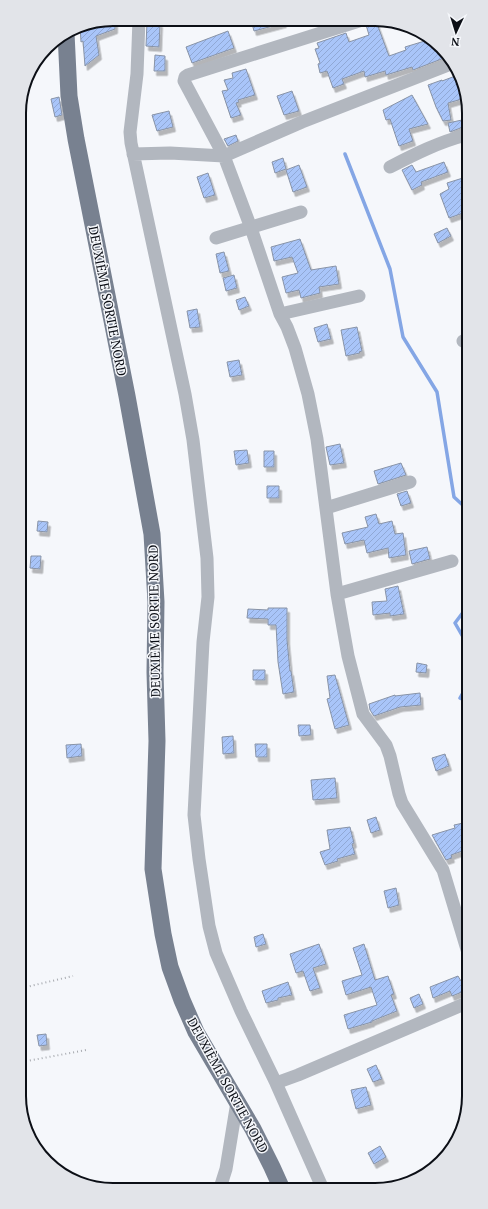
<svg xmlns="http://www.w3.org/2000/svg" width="488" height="1209" viewBox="0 0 488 1209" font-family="'PT Serif',serif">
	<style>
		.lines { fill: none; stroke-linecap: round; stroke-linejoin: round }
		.stream { stroke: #84a6e5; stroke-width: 3.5 }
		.building { fill: url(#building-hatch); stroke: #8893a6; filter: url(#shadow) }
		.path { stroke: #a8abb0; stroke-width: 2; stroke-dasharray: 1 3; stroke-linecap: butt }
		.minor { stroke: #b2b7bf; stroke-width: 13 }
		.major { stroke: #788190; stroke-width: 17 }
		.labels { text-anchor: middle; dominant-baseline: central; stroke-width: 3; stroke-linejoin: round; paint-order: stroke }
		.street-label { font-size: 13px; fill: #0c0f16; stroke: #f5f7fb }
		.rim { fill: none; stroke: #0c0f16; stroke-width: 2 }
	</style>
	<defs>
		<pattern id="building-hatch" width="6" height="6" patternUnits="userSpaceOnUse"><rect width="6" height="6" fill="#a9c5f9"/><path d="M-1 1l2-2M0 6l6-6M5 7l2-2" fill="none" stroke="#90a8d5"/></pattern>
		<filter id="shadow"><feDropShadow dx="2.5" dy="4.5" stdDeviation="0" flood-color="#0004"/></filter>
	</defs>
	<rect width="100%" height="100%" fill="#f5f7fb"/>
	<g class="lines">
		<path class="stream" d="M345,154L390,269L403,337L437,392L454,497L467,509
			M467,607L455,623L467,644
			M468,684L460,698L468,701"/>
	</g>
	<path class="building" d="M115,19V29L96,36L99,55L85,66L83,41L81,42L80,26Z
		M251,20H283L284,23L254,31Z
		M376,21L389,56L406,50L405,47L428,40L440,46L444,58L413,70L412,67L386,75L385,71L365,77L364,71L342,79L344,84L333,88L327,71L320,73L318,64L320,63L315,49L319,48L317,43L346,33L349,42L369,35L366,25Z
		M147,22L160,23L159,47L146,46Z
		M228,31L234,48L192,63L186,47Z
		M155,55L165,56V71H154Z
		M246,69L255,95L238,100L239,102L236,103L241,115L231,118L222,91L228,90L224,80L233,78L232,73Z
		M458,75L462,83L458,85L462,99L448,103L451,120L443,121L436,107L428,85L442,80V81Z
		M292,91L299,111L284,115L277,96Z
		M412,95L428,124L409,129L413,141L399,146L390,119L386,120L383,110Z
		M59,97L62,115L55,117L51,99Z
		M169,111L173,127L157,131L152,115Z
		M462,120L463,127L450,132L448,123Z
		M236,135L238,141L228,146L224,139Z
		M283,158L286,169L275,173L272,162Z
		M444,162L448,172L421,182L422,185L412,190L402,170L412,165L416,172Z
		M299,165L307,187L293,192L286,170Z
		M208,173L215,195L204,198L197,177Z
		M466,177V212L449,218L440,194L449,189L447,183Z
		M447,228L451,236L438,243L434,234Z
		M300,239L311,270L336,266L339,284L319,287L320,293L301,298L299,290L286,293L282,277L298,273L292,257L274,261L271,247Z
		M224,252L229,271L220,273L216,254Z
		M234,275L237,288L226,291L223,278Z
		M245,297L249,306L239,310L236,300Z
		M197,309L200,327L190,328L187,311Z
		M327,324L331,339L318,342L314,328Z
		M357,327L362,351L359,352L360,353L346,356L341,330Z
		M239,360L242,375L230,377L227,362Z
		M340,444L344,463L330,465L326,447Z
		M247,450L249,463L236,465L234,451Z
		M264,451H274V467H264Z
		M401,463L406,475L378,484L374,471Z
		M267,486H279V498H267Z
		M407,491L411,503L401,506L397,494Z
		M376,514L379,524L392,521L395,534L403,533L406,555L389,558L388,548L367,553L364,540L345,544L342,533L368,527L365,517Z
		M38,521L48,522L47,532L37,531Z
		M427,547L430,559L412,564L409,551Z
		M31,556H41L40,569L30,568Z
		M398,586L404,614L390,616V613L373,615L372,602L387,601L385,589Z
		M268,608H287V640L290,671H291L294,692L283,694L278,662L276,625H268V619L247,618L248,609L268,610Z
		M417,663L427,665L426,673L416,672Z
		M253,670H265V680H253Z
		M335,675L349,725L335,729L327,699L330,698L327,676Z
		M420,693L421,705L400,707L374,716L370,710L369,704L395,695V696Z
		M298,725H310L311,735L299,736Z
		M233,736L234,753L223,754L222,737Z
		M81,744L82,756L67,758L66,745Z
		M255,744H267V757H256Z
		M445,754L449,766L436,771L432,758Z
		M335,778L337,798L313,800L311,780Z
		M376,817L380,830L371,833L367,820Z
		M468,822V849L451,855L452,858L446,860L432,835L455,828L454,825Z
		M350,827L354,843L352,844L355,854L337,859L338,861L325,865L320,852L330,849L327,830Z
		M396,888L399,905L388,908L384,891Z
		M263,934L266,944L256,947L254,937Z
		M319,944L326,964L313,968L320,988L310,991L303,971L296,973L290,954Z
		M364,944L375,980L388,976L394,994L391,995L397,1011L372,1021V1022L348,1029L344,1015L377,1005L371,987L346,995L342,981L362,975L353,948Z
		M458,976L461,981L463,980L467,990L452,996L450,991L433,998L430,987Z
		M288,982L292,995L278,998V1000L266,1003L262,991Z
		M419,994L423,1004L414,1008L410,998Z
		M46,1034L47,1045L39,1046L37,1035Z
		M376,1065L382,1079L373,1082L367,1069Z
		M366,1087L371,1105L356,1109L351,1090Z
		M380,1146L386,1157L374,1164L368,1153Z"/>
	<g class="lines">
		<path class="path" d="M22,988L73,976
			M22,1062L86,1050"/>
		<path class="minor" d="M139,19L137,74L130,132L131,143L185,394L193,440L207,558L208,597L203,642L194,815L199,859L209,926L216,953L241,1011L276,1083L322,1187
			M359,21L188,75L185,77L184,81L224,156L251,228L280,314L287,327L295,348L308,394L317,439L337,594L348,656L363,714L386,745L390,756L399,794L402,803L443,870L468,953
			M133,154L170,153L224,156L302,122L451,64
			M390,167C415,154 439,142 466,135
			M216,238L301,212
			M280,314L359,296
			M463,341L467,339
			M326,508L410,482
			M337,594L452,561
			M276,1083L298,1075L469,1002
			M220,1188L226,1169L237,1102"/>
		<path class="major" d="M66,33L69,96L76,139L127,396L152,534L156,602L155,672L157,741L153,869L163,934L170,967L182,1000L196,1032L253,1129L272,1167L281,1187"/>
	</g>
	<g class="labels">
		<g class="street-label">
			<text transform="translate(108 301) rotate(79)">DEUXIÈME SORTIE NORD</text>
			<text transform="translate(154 621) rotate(-91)">DEUXIÈME SORTIE NORD</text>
			<text transform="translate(228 1085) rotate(61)">DEUXIÈME SORTIE NORD</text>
		</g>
	</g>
	<path d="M0 0H488V1209H0ZM113 26H375A87 87 0 0 1 462 113V1096A87 87 0 0 1 375 1183H113A87 87 0 0 1 26 1096V113A87 87 0 0 1 113 26Z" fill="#e2e4e9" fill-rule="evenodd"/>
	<path class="rim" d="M113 26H375A87 87 0 0 1 462 113V1096A87 87 0 0 1 375 1183H113A87 87 0 0 1 26 1096V113A87 87 0 0 1 113 26Z"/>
	<g transform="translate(456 32) rotate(184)" stroke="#f5f7fb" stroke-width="3" paint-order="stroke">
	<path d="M0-3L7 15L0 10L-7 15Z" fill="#0c0f16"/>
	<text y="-6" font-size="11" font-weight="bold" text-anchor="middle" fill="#0c0f16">N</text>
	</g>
</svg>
